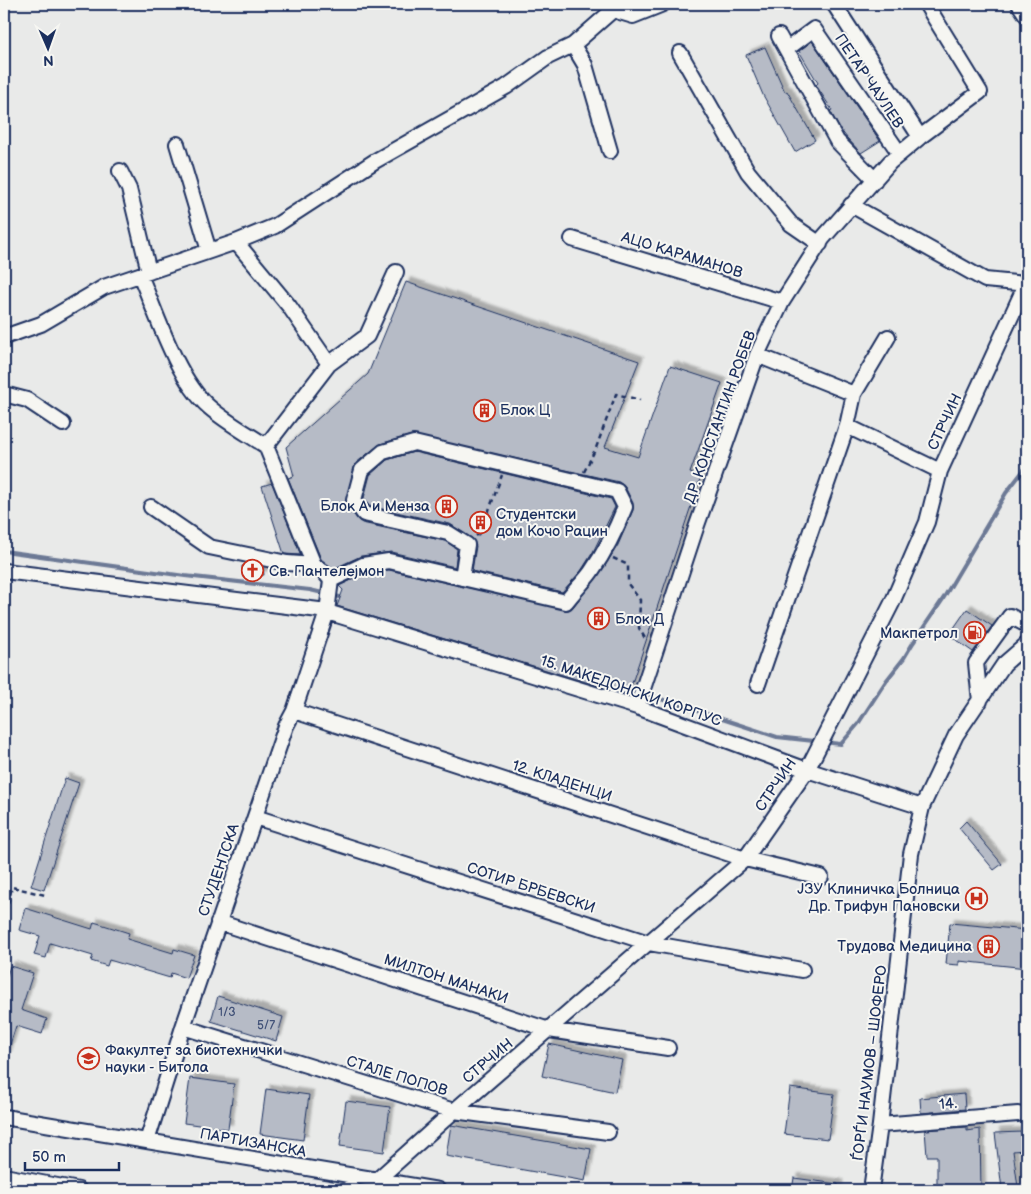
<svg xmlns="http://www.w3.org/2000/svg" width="1031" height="1194" viewBox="0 0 1031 1194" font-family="'Balsamiq Sans',sans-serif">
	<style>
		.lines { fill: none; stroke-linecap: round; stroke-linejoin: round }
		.stream { stroke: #6c7995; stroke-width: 4 }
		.building { fill: #b6bbc6; stroke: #1b2f5e; filter: url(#shadow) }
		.minor-casing { stroke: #1b2f5e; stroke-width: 18 }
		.path { stroke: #1b2f5e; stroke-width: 2.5; stroke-dasharray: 5 4; stroke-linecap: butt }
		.minor { stroke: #f6f6f2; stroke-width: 14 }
		.labels { text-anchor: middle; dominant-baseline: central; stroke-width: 4; stroke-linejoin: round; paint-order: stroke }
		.number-label { font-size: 12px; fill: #425278 }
		.street-label { font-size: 15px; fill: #1b2f5e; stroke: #f6f6f2 }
		.poi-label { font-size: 15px; fill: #1b2f5e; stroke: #f6f6f2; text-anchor: start }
	</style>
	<defs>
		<filter id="shadow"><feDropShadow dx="4.5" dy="-4.5" stdDeviation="1" flood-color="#0004"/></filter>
	</defs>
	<rect width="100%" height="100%" fill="#e9eae9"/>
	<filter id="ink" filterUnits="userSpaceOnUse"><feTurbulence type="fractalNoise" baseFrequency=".02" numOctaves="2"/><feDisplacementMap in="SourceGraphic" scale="10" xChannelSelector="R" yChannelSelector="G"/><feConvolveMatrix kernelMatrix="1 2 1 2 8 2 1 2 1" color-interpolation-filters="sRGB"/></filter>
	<g filter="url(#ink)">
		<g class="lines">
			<path class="stream" d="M4,551L185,576L310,590L344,598
				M627,688L777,737L841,744L858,724L886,681L904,658L913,643L943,599L1006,493L1027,466"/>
		</g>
		<path class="building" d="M812,41L880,141L861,153L847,138L840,129L830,111L832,110L816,85L818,83L799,51Z
			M765,47L785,92L787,91L815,140L795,152L763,95L746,55Z
			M406,282L639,361L605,447L638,457L670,366L722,383L690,473L701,476L628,695L337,606L343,590L339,586L366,573L389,570L568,610L573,607L603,569L618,545L633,510V503L625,487L619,482L412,435L380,444L356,463L354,468L346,502L357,519L362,523L445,541L457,549L455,567L391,552L361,556L333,569L321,559L288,478L294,476L286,447L368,374Z
			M414,452L611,499L615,507L593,552L581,571L562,592L472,571L476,546L472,538L450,524L369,506L364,498L370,475L387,460Z
			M272,483L301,555L284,554L262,486Z
			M254,565L263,567L264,575L243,577L242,566Z
			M967,609L992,626L973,652L949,635Z
			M65,778L79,783L44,890L31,886Z
			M966,821L1002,864L994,870L959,828Z
			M25,908L92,929L94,922L129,933L127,939L173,953L174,949L194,955L186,978L171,973L170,978L109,960L107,966L91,961L93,956L50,943L46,958L34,955L40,936L19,930Z
			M950,923L1027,930V968L959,961V965L946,964Z
			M10,966L33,973L21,1010L47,1019L42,1034L16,1026L6,1057H4V985Z
			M218,996L283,1017L276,1041L211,1021Z
			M549,1044L622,1060L615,1092L542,1076Z
			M190,1078L234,1084L228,1129L184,1123Z
			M790,1088L834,1094L828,1139L784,1134Z
			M266,1089L309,1095L303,1140L260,1134Z
			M964,1094L965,1109L921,1113L920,1098Z
			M346,1101L390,1107L384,1152L340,1146Z
			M451,1125L591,1149L585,1181L446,1156Z
			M967,1127V1131L980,1129L981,1190H937V1156H927L925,1130Z
			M1022,1132L1024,1150L1013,1151L1018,1187L1002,1189L995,1133Z
			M794,1178L838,1184V1190H792Z"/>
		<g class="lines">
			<defs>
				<path id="minor" d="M834,4L920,137
					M1019,4L1027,16
					M779,36L837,141L875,180
					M573,45L585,65L610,151
					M787,49L814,29L900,154
					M680,53L748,172L791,224L820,244
					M177,144L209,251
					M120,171L129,189L149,272
					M851,205L985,280L1026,284
					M572,239L782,302
					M140,275C157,315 177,379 209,407C226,422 248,434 266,446
					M4,337L41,324L104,287L236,242
					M757,355L854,394
					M329,364L367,336L396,272
					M4,394L27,400L63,424
					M847,426L940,471
					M314,565L266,446L329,364L289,306L236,242L275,226L375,161L506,87L548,57L573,45L613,10L633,16L663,4
					M4,571L327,611
					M331,580L363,565L389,561L566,602C574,591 583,583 591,572C605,552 616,530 625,507L617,491L414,443L383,452L362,470L354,500L364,514L448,533L467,545L462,578
					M327,612L637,707L807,770L922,807
					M758,684L847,426L854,394L888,337
					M980,701L976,663L1010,616L1027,625
					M637,707L696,528L757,355L782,302L823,238L890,162L920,137L980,92L926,4
					M294,711L745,859L821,877
					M255,817L649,943L802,970
					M218,922L549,1030L668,1048
					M183,1027L454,1111L608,1132
					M4,1117L438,1190
					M880,1125L1018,1114
					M147,1141L183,1027L286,726L294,711L327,612L331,580L324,572L314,565L287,563L209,547L151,507
					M4,1176L79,1190
					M377,1180L454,1111L745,859L807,770L892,603L927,522L940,471L1027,282
					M350,1190L353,1176
					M871,1190L880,1125L911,854L922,807L956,735L1004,664L1027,644"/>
			</defs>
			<use href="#minor" class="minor-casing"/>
			<path class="path" d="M584,472L596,448L616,394L640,400
				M476,536L481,532L502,475
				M613,558L628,565V584L640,600L639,628L646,640
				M4,921L12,887L45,895"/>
			<use href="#minor" class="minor"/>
		</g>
	</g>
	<defs>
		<symbol id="building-ring" viewBox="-11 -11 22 22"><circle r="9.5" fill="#f6f6f2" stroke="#c8321e" stroke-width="1.5"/><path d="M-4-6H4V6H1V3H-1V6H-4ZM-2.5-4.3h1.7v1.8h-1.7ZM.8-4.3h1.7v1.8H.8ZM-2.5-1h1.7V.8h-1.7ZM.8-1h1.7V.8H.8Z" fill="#c8321e"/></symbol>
		<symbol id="church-ring" viewBox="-11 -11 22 22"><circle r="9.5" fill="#f6f6f2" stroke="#c8321e" stroke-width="1.5"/><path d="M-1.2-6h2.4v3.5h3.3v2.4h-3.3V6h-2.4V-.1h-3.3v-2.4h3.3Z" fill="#c8321e"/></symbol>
		<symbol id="fuel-ring" viewBox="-11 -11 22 22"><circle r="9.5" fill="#f6f6f2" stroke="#c8321e" stroke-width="1.5"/><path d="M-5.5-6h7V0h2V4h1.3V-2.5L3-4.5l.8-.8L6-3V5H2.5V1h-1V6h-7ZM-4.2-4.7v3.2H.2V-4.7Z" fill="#c8321e"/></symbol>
		<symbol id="hospital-ring" viewBox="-11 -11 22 22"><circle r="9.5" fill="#f6f6f2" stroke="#c8321e" stroke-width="1.5"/><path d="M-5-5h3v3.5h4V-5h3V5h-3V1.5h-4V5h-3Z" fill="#c8321e"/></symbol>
		<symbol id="university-ring" viewBox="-11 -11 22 22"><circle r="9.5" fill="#f6f6f2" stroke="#c8321e" stroke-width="1.5"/><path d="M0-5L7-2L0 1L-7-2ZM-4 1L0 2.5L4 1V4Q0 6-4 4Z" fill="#c8321e"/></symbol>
	</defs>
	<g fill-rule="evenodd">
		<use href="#building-ring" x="472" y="398" width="25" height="25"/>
		<use href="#building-ring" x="434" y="494" width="25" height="25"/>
		<use href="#building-ring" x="468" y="510" width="25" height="25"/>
		<use href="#church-ring" x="240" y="558" width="25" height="25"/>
		<use href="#building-ring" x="586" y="606" width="25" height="25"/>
		<use href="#fuel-ring" x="962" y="620" width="25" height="25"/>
		<use href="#hospital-ring" x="964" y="886" width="25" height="25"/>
		<use href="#building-ring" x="976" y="934" width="25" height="25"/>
		<use href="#university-ring" x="76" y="1046" width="25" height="25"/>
	</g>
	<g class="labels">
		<g class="number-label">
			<text x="227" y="1012">1/3</text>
			<text x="266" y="1025">5/7</text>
		</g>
		<g class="street-label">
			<text transform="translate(869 81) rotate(56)">ПЕТАР ЧАУЛЕВ</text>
			<text transform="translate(682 255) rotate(17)">АЦО КАРАМАНОВ</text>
			<text transform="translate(720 417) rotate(-70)">ДР. КОНСТАНТИН РОБЕВ</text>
			<text transform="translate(945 422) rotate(-65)">СТРЧИН</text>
			<text transform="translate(631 691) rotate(19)">15. МАКЕДОНСКИ КОРПУС</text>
			<text transform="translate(562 781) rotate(18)">12. КЛАДЕНЦИ</text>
			<text transform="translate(776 785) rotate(-56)">СТРЧИН</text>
			<text transform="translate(219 870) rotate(-71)">СТУДЕНТСКА</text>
			<text transform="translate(531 888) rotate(18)">СОТИР БРБЕВСКИ</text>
			<text transform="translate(446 979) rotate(18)">МИЛТОН МАНАКИ</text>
			<text transform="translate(488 1061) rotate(-40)">СТРЧИН</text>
			<text transform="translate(870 1063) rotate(-83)">ЃОРЃИ НАУМОВ – ШОФЕРО</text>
			<text transform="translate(397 1076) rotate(17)">СТАЛЕ ПОПОВ</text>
			<text transform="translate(948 1104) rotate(-5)">14.</text>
			<text transform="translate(253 1143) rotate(10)">ПАРТИЗАНСКА</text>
		</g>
		<g class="poi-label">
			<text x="500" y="410">Блок Ц</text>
			<text x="430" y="506" text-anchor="end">Блок А и Менза</text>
			<text x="496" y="514">Студентски<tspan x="496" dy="17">дом Кочо Рацин</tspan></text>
			<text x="269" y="571">Св. Пантелејмон</text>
			<text x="615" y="619">Блок Д</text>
			<text x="958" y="633" text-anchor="end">Макпетрол</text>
			<text x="960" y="889" text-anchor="end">ЈЗУ Клиничка Болница<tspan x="960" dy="17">Др. Трифун Пановски</tspan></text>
			<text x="972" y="946" text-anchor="end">Трудова Медицина</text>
			<text x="105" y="1050">Факултет за биотехнички<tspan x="105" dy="17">науки - Битола</tspan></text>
		</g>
	</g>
	<rect width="1031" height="1194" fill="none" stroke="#f6f6f2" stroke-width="20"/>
	<rect x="10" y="10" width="1011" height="1174" fill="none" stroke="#1b2f5e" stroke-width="2" filter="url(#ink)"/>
	<g transform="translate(48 48) rotate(178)" stroke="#f6f6f2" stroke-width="4" paint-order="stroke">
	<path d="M0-4L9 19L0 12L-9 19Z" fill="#1b2f5e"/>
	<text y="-8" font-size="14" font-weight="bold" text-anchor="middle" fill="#1b2f5e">N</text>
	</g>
	<path d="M25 1162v8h94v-8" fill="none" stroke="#1b2f5e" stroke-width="2.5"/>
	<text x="32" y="1162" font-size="15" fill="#1b2f5e" stroke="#f6f6f2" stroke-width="4" paint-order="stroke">50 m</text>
</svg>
